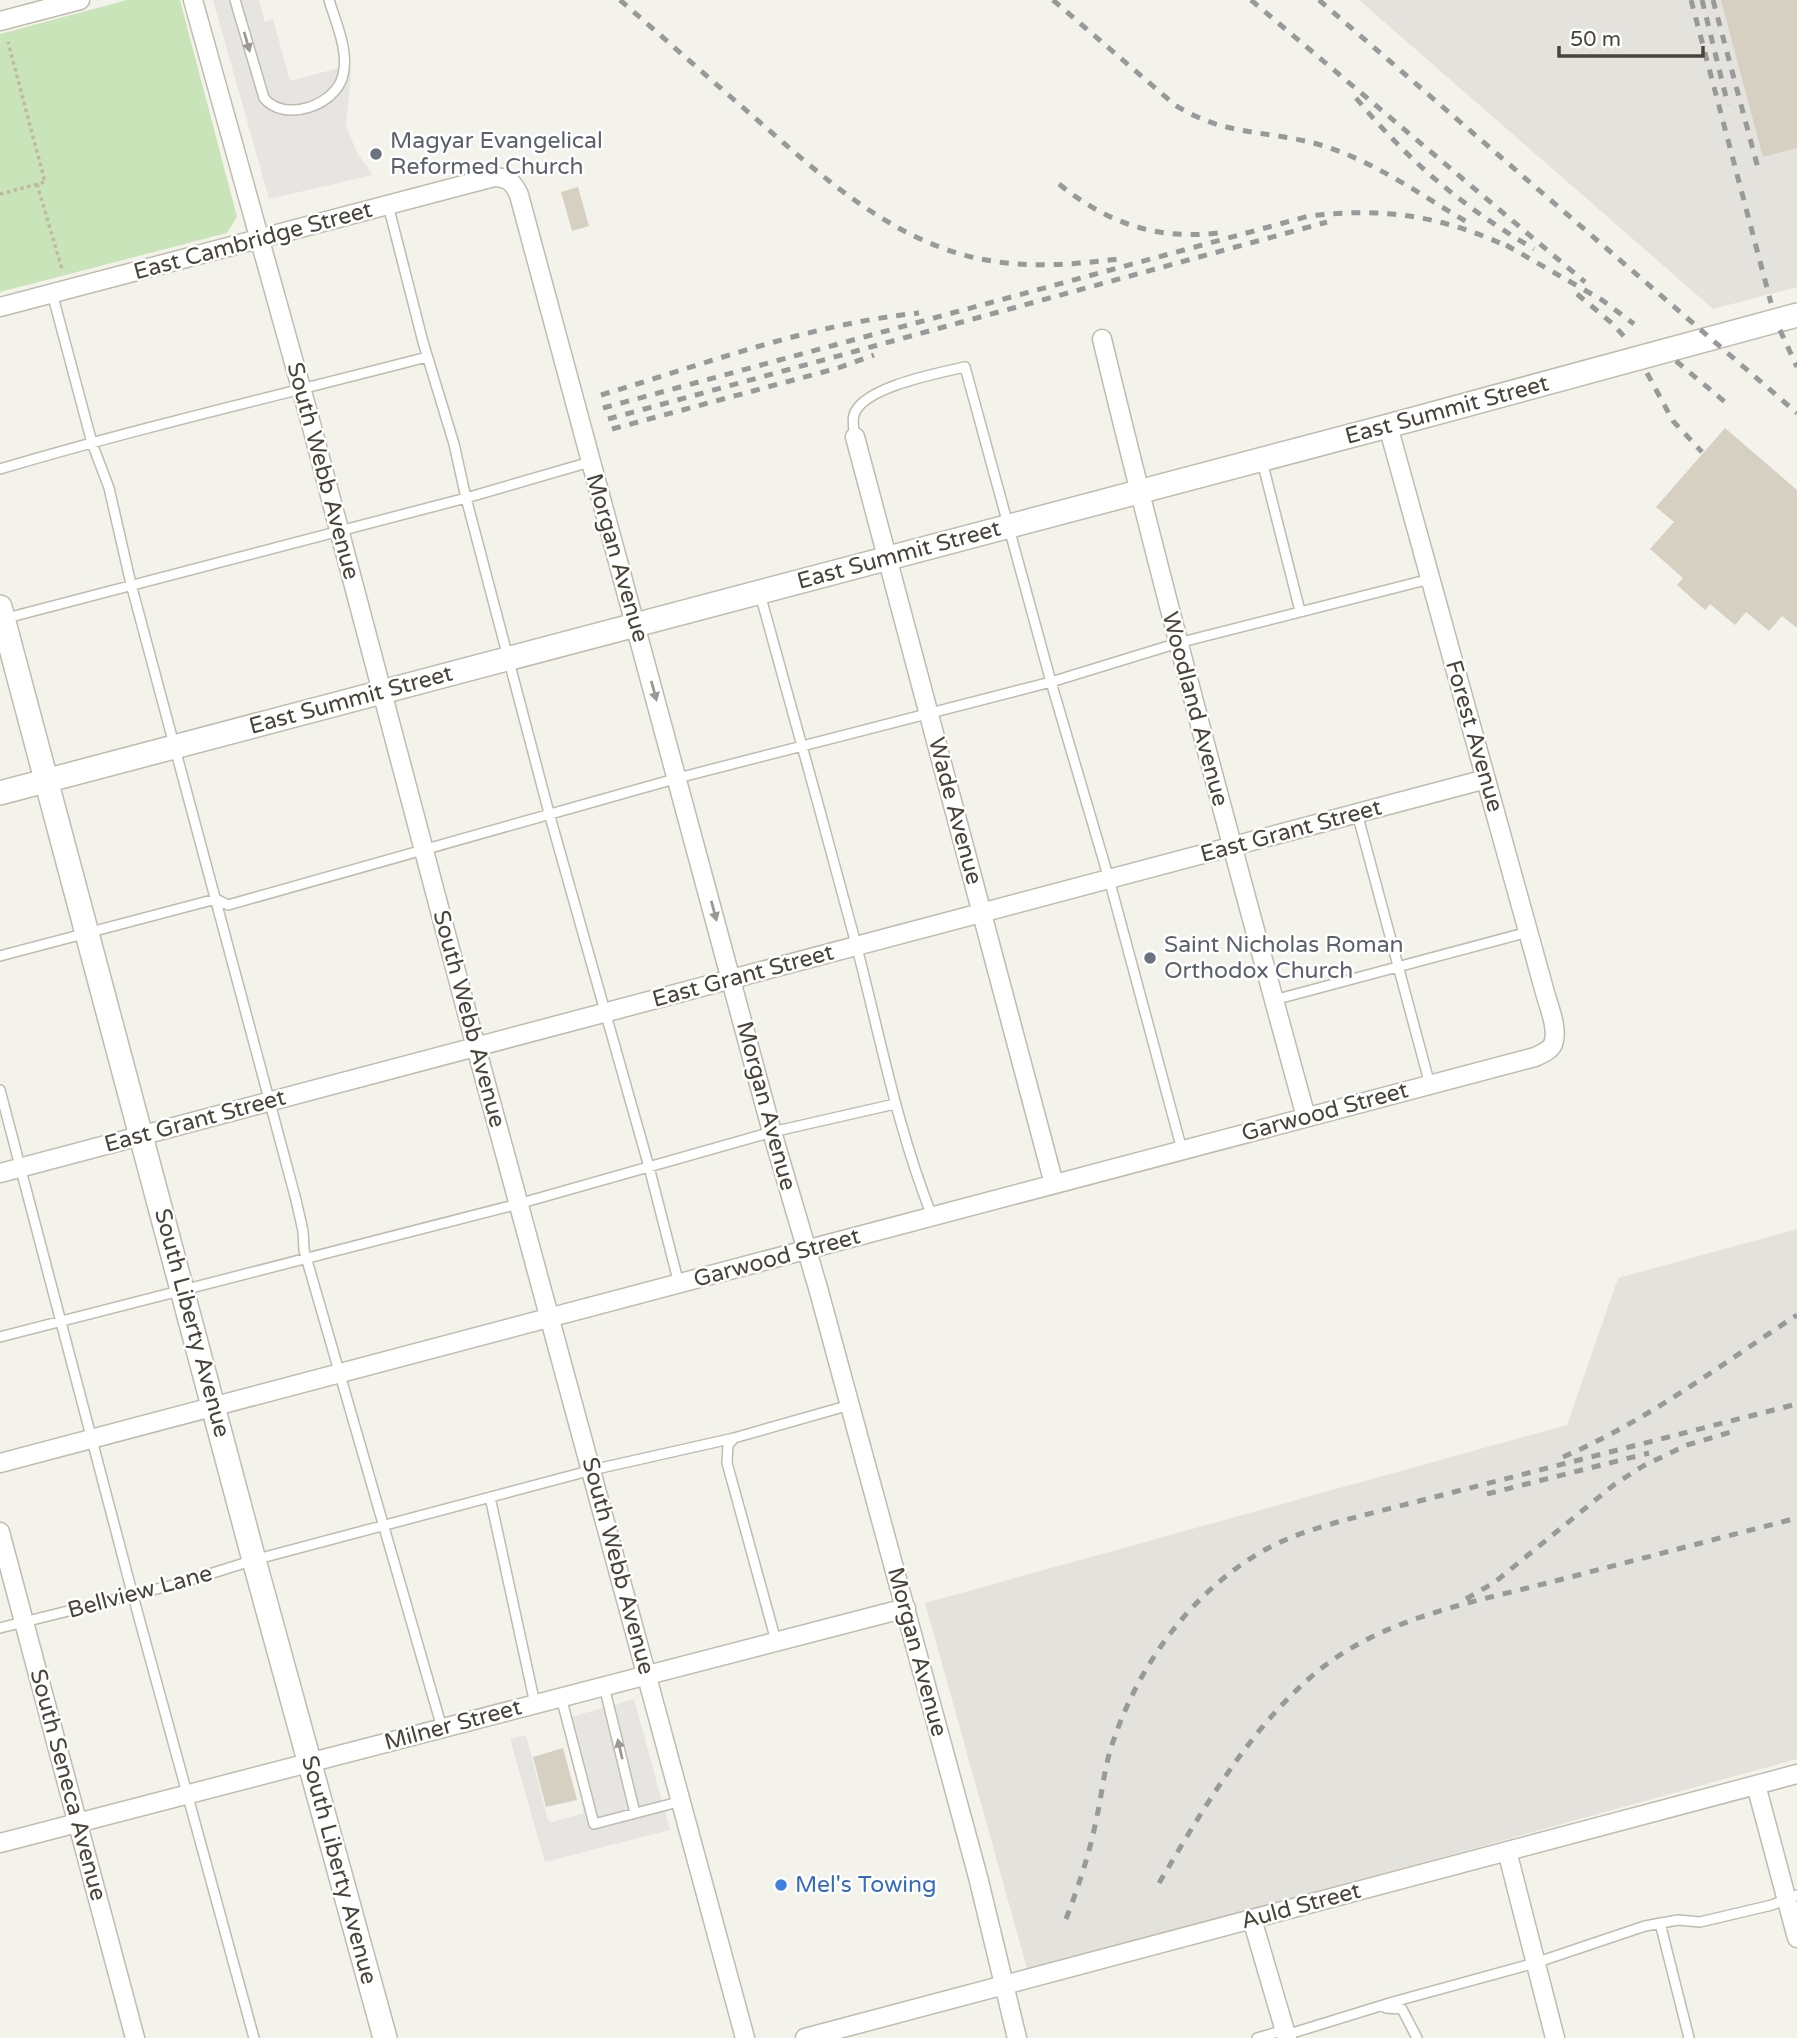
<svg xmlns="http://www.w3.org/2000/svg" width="1797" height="2038" viewBox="0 0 1797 2038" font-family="'Varela Round',sans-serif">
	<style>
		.industrial { fill: #e4e2dc }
		.green { fill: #c9e4b8 }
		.parking { fill: #e6e5e2 }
		.building { fill: #d5d0c1 }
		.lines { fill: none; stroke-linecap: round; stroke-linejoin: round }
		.service-casing { stroke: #bfbcae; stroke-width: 12 }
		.minor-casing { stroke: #bfbcae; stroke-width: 21 }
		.tertiary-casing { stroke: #bfbcae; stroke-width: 26 }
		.path { stroke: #bfb9a1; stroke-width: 3.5; stroke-dasharray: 3.5 3.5; stroke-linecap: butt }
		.service { stroke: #fff; stroke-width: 9 }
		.minor { stroke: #fff; stroke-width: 18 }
		.tertiary { stroke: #fff; stroke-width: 23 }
		.rail { stroke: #999; stroke-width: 5; stroke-dasharray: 9 9; stroke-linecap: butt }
		.oneway { fill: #9a9892 }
		.worship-dot { fill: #6b7280; stroke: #fff; stroke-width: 2.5 }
		.shop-dot { fill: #3f7fe0; stroke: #fff; stroke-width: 2.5 }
		.labels { text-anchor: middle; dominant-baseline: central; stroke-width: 5; stroke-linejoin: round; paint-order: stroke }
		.worship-label { font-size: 23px; fill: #5b616d; stroke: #fff; text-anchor: start }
		.street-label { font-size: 23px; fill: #484439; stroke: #fff }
		.shop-label { font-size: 23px; fill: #366cbe; stroke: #fff; text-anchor: start }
	</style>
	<rect width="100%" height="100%" fill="#f4f3eb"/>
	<path class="industrial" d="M1359,0H1797V287L1713,309Z
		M1797,1229V1759L1028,1972L925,1603L1567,1425L1618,1278Z"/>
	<path class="green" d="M127,0H180L237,217L227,233L0,292V34Z"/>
	<path class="parking" d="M213,0H259L265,22L273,19L290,81L350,65L351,78L346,125L357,153L373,175L269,199Z
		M634,1699L670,1830L545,1862L510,1739L526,1735L548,1820L552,1822L584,1813L581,1801L586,1799L564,1719Z"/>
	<path class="building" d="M1721,0H1797V148L1763,157Z
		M578,187L589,226L572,231L561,192Z
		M1725,428L1797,490V628L1782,616L1769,631L1746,612L1735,625L1710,604L1705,610L1677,585L1683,578L1650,549L1674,522L1656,507Z
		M563,1748L577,1800L546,1807L533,1757Z"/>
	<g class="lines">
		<defs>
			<path id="service" d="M235,0L264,98C284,123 336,106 343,75C349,51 336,23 329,0
				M52,293L92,443L109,488L131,584L296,1200L303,1231L304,1250L442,1728
				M855,437C854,431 852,421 854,415C862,387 939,373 965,367L1051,682L1178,643L1430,579
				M1262,461L1300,611
				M590,462L466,498L549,813L649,1167L679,1284
				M0,469C141,427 285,394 427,357
				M760,594C792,711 825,827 856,944C880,1036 897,1128 932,1216
				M3,619L466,498L454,444L423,342L388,205
				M1357,813L1430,1085
				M0,956L216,899L228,905L678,778L1051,682L1109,879L1182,1150
				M1274,1000L1528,932
				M0,1090L133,1596L254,2038
				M0,1337L518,1204L772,1132L895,1104
				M490,1497L535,1704
				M0,1628L181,1583L254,1560L592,1470L734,1438
				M776,1641L727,1463L728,1445L734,1438L850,1405
				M604,1686L635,1813
				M561,1697L594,1824L682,1801
				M1660,1923L1689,2038
				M1386,2008L1402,2009L1417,2038
				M1286,2035L1393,2002L1535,1963L1645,1926L1678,1920L1700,1922L1772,1905L1797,1895
				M1257,2038L1285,2030"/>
			<path id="minor" d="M193,0L310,420L476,1047L745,2038
				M0,21L80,0
				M0,307L494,177C509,178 513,182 519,195L772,1132L818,1288L978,1877L1017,2038
				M1102,339C1165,600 1235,859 1306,1117
				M855,437L1054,1184
				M0,1173L1486,779
				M0,1463L1535,1057C1541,1054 1550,1051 1553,1044C1559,1029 1548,1005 1544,989L1388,426
				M0,1532L135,2038
				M1756,1785L1797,1938
				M0,1843L906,1608
				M1507,1851L1555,2038
				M1252,1919L1287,2038
				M805,2038L1797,1774"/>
			<path id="tertiary" d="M0,607L254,1560L385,2038
				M0,793L1388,426L1797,315"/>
		</defs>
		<use href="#service" class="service-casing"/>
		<use href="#minor" class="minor-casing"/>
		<use href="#tertiary" class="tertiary-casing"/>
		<path class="path" d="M37,184L62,269
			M0,194L45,182L8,42"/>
		<use href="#service" class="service"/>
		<use href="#minor" class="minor"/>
		<use href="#tertiary" class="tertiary"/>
		<path class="rail" d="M620,0C665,39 710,79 755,118C825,179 897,246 992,261C1034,268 1077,264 1119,259
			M1053,0L1175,105C1227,138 1269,129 1324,146C1375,162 1421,195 1467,222
			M1251,0L1585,282
			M1319,0L1797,413
			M1691,0L1771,303
			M1702,0L1728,105
			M1713,0L1759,172
			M1356,98C1409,162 1463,207 1534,249
			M1059,184C1107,223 1156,240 1218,233
			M1506,245L1602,300L1634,324
			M1577,294L1613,324L1628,341
			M1780,330L1797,367
			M1676,361L1725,402
			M1647,373L1673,421L1702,452
			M601,395C705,364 810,324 919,313
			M603,408L1309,216C1385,207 1444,216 1513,249
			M608,419L1327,222
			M612,429L838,368L874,355
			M1563,1457C1647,1421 1722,1364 1797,1315
			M1487,1494L1649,1453
			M1466,1599L1495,1582L1615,1484L1643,1466L1687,1445L1738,1430
			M1159,1883C1204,1808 1250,1727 1318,1671C1384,1617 1475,1602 1555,1581C1636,1560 1716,1539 1797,1518
			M1066,1919C1079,1885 1090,1852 1097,1816C1102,1794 1104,1770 1111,1748C1136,1669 1188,1595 1261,1552C1287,1537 1316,1528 1345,1520L1797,1404"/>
	</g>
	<defs><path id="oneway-solid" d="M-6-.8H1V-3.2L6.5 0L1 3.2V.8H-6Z" transform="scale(1.75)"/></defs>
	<g class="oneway">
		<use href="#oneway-solid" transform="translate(247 42) rotate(74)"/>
		<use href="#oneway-solid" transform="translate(654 691) rotate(75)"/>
		<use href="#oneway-solid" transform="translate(714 911) rotate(75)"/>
		<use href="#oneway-solid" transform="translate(620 1749) rotate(-103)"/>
	</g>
	<g class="worship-dot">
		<circle cx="376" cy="154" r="7"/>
		<circle cx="1150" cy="958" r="7"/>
	</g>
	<circle class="shop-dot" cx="781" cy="1885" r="7"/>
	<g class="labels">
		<g class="worship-label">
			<text x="390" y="141">Magyar Evangelical<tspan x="390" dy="26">Reformed Church</tspan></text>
			<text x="1164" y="945">Saint Nicholas Roman<tspan x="1164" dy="26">Orthodox Church</tspan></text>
		</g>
		<g class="street-label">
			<text transform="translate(253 241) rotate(-15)">East Cambridge Street</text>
			<text transform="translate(1447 410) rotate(-15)">East Summit Street</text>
			<text transform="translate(323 471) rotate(75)">South Webb Avenue</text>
			<text transform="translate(899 555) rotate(-15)">East Summit Street</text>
			<text transform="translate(617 558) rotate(74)">Morgan Avenue</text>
			<text transform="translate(351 700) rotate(-15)">East Summit Street</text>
			<text transform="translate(1195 709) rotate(75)">Woodland Avenue</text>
			<text transform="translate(1474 736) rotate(74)">Forest Avenue</text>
			<text transform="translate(955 811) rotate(75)">Wade Avenue</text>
			<text transform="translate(1291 831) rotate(-15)">East Grant Street</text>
			<text transform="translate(743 976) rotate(-15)">East Grant Street</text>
			<text transform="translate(469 1019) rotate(75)">South Webb Avenue</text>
			<text transform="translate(766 1106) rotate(75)">Morgan Avenue</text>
			<text transform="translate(1325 1112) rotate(-15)">Garwood Street</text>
			<text transform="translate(195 1121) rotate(-15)">East Grant Street</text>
			<text transform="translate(777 1258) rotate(-15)">Garwood Street</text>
			<text transform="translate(192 1323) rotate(75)">South Liberty Avenue</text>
			<text transform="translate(618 1566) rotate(75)">South Webb Avenue</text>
			<text transform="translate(140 1592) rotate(-15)">Bellview Lane</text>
			<text transform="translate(917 1652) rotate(75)">Morgan Avenue</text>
			<text transform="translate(453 1725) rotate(-15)">Milner Street</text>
			<text transform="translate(68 1785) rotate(75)">South Seneca Avenue</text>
			<text transform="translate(339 1870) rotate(75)">South Liberty Avenue</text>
			<text transform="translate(1301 1906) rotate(-15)">Auld Street</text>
		</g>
		<g class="shop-label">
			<text x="795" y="1885">Mel's Towing</text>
		</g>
	</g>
	<path d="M1559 46v10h144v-10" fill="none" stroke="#484439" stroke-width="3.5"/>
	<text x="1570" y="46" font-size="21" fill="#484439" stroke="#ffffff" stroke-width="5" paint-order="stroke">50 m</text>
</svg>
